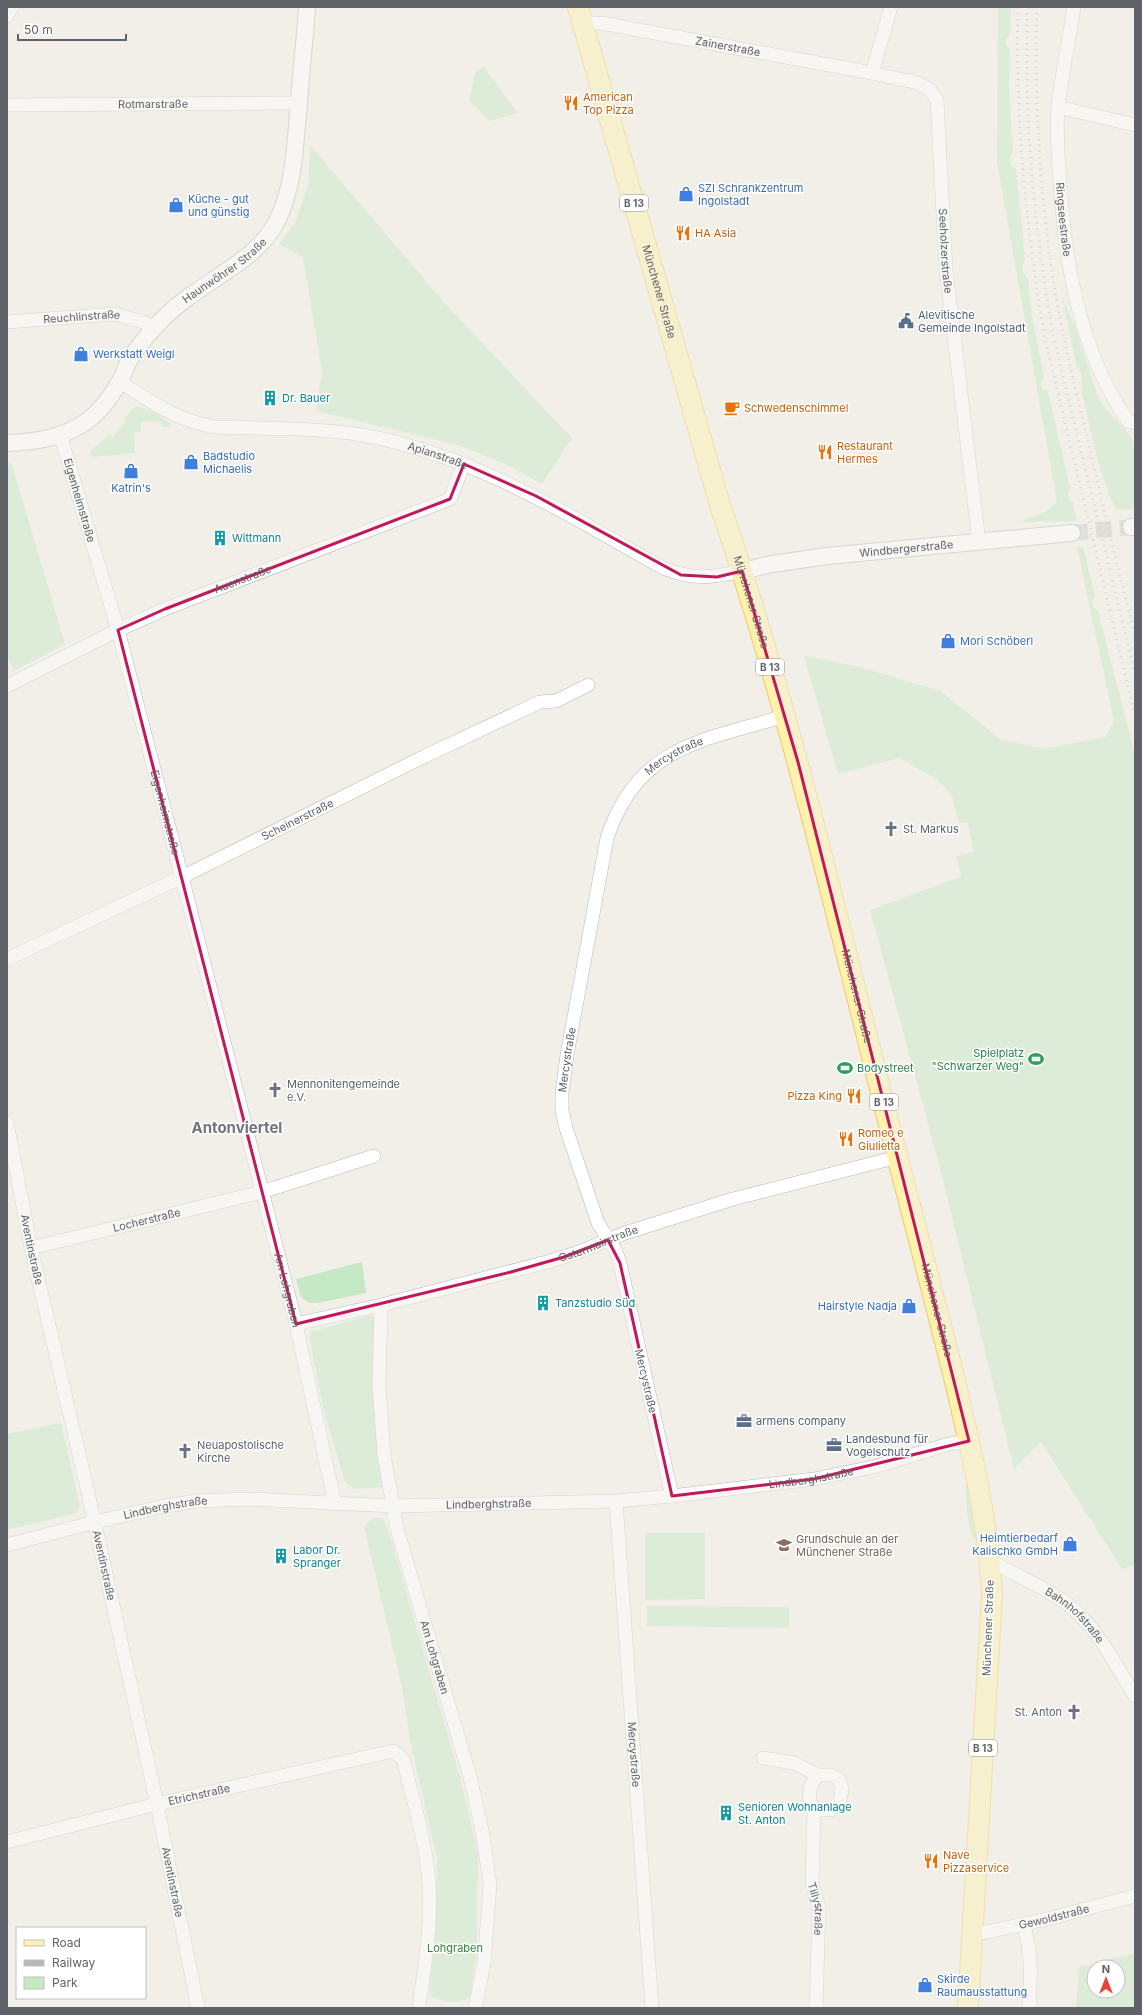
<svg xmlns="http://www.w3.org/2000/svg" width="1142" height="2015" viewBox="0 0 1142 2015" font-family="Inter,sans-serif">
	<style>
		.green { fill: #c5e8c5; fill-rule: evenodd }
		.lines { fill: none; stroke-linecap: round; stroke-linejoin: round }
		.tertiary-tunnel { stroke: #ccccc8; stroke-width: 16; stroke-dasharray: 16 8; stroke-linecap: butt }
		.minor-casing { stroke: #b5b8bc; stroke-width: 14 }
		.tertiary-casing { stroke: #b5b8bc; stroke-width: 18 }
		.primary-casing { stroke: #f2c960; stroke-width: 22 }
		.minor { stroke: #fff; stroke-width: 13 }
		.tertiary { stroke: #fff; stroke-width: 16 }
		.primary { stroke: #fff2af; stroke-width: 20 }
		.rail { stroke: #b6b7b8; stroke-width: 3; stroke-dasharray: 1 5; stroke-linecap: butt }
		.marked { fill: none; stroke: #c2185b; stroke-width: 3; stroke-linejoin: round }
		.labels { text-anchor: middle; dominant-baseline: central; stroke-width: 3; stroke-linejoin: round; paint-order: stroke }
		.shield { fill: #fff; stroke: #8f9295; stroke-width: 1 }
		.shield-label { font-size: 10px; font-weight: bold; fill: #5f6368 }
		.street-label { font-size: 11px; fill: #5f6368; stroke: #fff }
		.food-label { font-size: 11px; fill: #c56008; stroke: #fff; text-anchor: start }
		.shop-label { font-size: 11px; fill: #366cbe; stroke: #fff; text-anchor: start }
		.service-label { font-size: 11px; fill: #4e5e75; stroke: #fff; text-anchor: start }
		.culture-label { font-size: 11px; fill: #0d838f; stroke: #fff; text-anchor: start }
		.worship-label { font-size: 11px; fill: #5b616d; stroke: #fff; text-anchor: start }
		.leisure-label { font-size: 11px; fill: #27864d; stroke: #fff; text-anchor: end }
		.education-label { font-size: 11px; fill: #785e54; stroke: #fff; text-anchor: start }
		.park-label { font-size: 11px; fill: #348238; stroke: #fff }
		.district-label { font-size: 15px; font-weight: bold; fill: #70757a; stroke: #fff }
	</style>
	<rect width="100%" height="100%" fill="#f1efe8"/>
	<path class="green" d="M998,7H1011L1010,35L1006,40V45L1010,49L1009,87L1013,152L1010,157L1011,166L1016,169L1025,259C1021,268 1021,272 1028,279L1033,322L1044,377L1041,383L1042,389L1048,391L1070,488L1068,494L1069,500L1073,502L1077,521L1018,522L1046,512L1057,502L997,162Z
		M484,67L518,113L489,121L469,100L476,71Z
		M310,145L447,306L572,438L542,484L505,464L458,445L316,411L322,371L303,257L279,244L295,223L308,185Z
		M1062,297L1075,326L1097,394L1104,407L1127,431L1131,438L1135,449V509L1116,510C1099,474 1091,432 1082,393C1080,383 1086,377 1077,368Z
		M135,407C146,406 164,417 171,425L169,427H162L161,421L141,422V431L134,432L135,453L93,457L90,454L91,450L110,435L112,437L126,422L124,419Z
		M7,462L12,465L65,644L14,671L7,656Z
		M1077,547H1083L1095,596L1092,602L1093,607L1098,611L1135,755V1565L1122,1569L1041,1442L1014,1469L939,1164L870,910L960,877L961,873L956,857L974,852L968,824L967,822L959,823L952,796L938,780L900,758L838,774L804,656L860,667L940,691L1000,739L1043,749L1105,737L1114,721Z
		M362,1262L366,1293L318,1303H310L301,1297L296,1279Z
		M371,1315L374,1317L384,1487L354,1489L347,1484L344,1479L323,1408L309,1334L311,1332Z
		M61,1423L80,1506L76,1513L7,1530V1434Z
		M967,1482L975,1535L974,1540C969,1532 963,1489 967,1482Z
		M373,1518H383L391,1539L460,1777L478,1853L477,1951L470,1996C459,2005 444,2002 432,1997L429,1991L436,1928L437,1859L411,1745L402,1687L364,1527Z
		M645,1533H705V1599L645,1600Z
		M647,1606L789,1607V1628L647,1626Z
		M1135,1953V2008H1076L1079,1967ZM1094,1967H1118V1991H1094Z"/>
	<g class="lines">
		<path class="tertiary-tunnel" d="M1072,533L1131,527"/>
		<defs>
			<g id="minor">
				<path id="s1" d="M891,7L872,73L918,83L930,90L937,100L946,270L979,542"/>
				<path id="s2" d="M1074,7C1069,40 1062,73 1058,106C1056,131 1058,157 1060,182C1065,264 1080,352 1128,421L1135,423"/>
				<path d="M7,16L12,7"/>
				<path id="s3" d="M582,23H601L872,73"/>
				<path id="s4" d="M7,105L299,103"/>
				<path d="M1058,107L1135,125"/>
				<path id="s5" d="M7,322L114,314L140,321L155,327"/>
				<path id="s6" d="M120,382C151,402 176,420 214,427C263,429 313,427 362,435C472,454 567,514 663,568C693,580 711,578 742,571"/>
				<path id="s7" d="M60,434L118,630L182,877L296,1324L335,1504"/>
				<path id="s8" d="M7,686L118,630L165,609L450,499L464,464"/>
				<path id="s9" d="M7,959L182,877L425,756L540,702L556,701L588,685"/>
				<path id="s10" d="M7,1123L31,1248L89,1497L157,1804L198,2008"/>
				<path id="s11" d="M31,1248L262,1192L374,1156"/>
				<path id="s12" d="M381,1305L379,1385L384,1455L397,1529L470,1777L482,1830L490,1884L484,1964L475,2008"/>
				<path id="s13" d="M296,1324L381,1305L547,1262L579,1252L625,1233L733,1199L898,1157"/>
				<path id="s14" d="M672,1496L620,1263L616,1251L598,1223L566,1128L562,1110V1093L567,1055L607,838C638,745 702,741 785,716"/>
				<path id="s15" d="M616,1501L652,2008"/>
				<path id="s16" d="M7,1545L95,1522L160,1507L196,1501L251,1499L394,1506L616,1501L672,1496L814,1479L877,1466L949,1444L969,1441"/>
				<path id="s17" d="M989,1560C1012,1573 1037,1584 1059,1598C1094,1620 1114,1663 1135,1696"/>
				<path d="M763,1758L794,1763L818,1775"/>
				<path id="s18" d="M814,1809C807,1797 808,1786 818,1775H831L839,1779L842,1789L840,1801L831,1810L814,1809L812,1885L819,1907L816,2008"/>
				<path id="s19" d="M7,1842L157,1804L393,1751L403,1759C413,1800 426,1841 429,1884C432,1925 424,1967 419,2008"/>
				<path d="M1024,1925C1032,1956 1031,1976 1029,2008"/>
				<path id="s20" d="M972,1935L1043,1920L1135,1896"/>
			</g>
			<g id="tertiary">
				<path id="s21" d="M7,443C35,442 64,438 87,421C101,411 112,395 120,381C124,374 126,366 130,359C137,348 145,338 154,328C165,316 177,305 190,296C221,273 261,255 278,219C295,184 295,141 299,104C301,71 305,39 307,7"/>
				<path d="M1131,527H1135"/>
				<path id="s22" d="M742,571L772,564L827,556L1072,533"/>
			</g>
			<g id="primary">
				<path id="s23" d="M578,7L720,505C792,715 840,933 895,1148C915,1224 935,1301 954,1377C971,1449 988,1520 992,1594L968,2008"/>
			</g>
		</defs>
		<use href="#minor" class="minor-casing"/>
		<use href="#tertiary" class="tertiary-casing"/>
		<use href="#primary" class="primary-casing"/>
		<use href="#minor" class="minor"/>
		<use href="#tertiary" class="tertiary"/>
		<use href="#primary" class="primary"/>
		<path class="rail" d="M1018,7C1015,119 1026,229 1045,339L1135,716
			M1027,7C1024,119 1034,229 1054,339L1135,674
			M1037,7C1034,97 1040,195 1054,285C1062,337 1076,389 1088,441C1103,505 1118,570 1135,634"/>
	</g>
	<path d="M0 0H1142V2015H0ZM464,464L536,496L681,575L717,577L742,571L798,762L969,1441L814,1479L672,1496L620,1263L608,1240L564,1257L511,1272L296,1324L118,630L165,609L450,499Z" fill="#f1efe8" fill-opacity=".55" fill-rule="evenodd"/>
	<path class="marked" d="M464,464L536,496L681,575L717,577L742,571L798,762L969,1441L814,1479L672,1496L620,1263L608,1240L564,1257L511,1272L296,1324L118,630L165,609L450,499Z"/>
	<defs>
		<symbol id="restaurant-bare" viewBox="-9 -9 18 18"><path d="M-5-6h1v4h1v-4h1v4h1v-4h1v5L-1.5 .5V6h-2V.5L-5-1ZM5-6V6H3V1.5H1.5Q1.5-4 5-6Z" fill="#e8710a" stroke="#fff" stroke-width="2.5" paint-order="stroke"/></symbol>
		<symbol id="shop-bare" viewBox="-9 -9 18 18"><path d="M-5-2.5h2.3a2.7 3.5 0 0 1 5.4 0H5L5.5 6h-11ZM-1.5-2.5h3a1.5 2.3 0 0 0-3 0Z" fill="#3f7fe0" stroke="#fff" stroke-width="2.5" paint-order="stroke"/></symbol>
		<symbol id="civic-bare" viewBox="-9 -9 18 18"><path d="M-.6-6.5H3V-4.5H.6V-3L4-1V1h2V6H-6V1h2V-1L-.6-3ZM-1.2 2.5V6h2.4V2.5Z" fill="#5c6f8a" stroke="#fff" stroke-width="2.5" paint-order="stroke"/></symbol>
		<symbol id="building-bare" viewBox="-9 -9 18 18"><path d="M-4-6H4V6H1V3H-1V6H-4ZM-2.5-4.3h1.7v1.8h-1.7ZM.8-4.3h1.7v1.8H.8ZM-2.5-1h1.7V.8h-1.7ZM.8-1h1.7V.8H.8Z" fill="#0f9aa8" stroke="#fff" stroke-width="2.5" paint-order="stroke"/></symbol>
		<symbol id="cafe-bare" viewBox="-9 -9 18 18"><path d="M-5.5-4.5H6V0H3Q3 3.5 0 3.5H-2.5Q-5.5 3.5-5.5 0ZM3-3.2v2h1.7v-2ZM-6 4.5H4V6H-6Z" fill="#e8710a" stroke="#fff" stroke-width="2.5" paint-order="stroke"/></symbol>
		<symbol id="church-bare" viewBox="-9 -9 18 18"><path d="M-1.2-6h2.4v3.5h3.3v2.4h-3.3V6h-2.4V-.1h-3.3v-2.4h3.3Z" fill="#6b7280" stroke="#fff" stroke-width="2.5" paint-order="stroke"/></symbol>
		<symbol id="stadium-bare" viewBox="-9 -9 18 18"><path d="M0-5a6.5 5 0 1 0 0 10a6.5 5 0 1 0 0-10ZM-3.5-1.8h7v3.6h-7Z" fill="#2e9e5b" stroke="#fff" stroke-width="2.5" paint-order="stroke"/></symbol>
		<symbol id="office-bare" viewBox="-9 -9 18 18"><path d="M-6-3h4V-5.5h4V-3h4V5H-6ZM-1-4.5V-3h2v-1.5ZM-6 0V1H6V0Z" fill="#5c6f8a" stroke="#fff" stroke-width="2.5" paint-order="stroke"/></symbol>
		<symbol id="school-bare" viewBox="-9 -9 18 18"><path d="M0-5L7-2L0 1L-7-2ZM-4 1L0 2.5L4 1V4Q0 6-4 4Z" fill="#8d6e63" stroke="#fff" stroke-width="2.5" paint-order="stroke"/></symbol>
	</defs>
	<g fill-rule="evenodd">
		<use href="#restaurant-bare" x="560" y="92" width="22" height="22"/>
		<use href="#shop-bare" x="675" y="183" width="22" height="22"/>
		<use href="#shop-bare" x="165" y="194" width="22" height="22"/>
		<use href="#restaurant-bare" x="672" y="222" width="22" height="22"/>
		<use href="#civic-bare" x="895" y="310" width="22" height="22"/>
		<use href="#shop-bare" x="70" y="343" width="22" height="22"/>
		<use href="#building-bare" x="259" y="387" width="22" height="22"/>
		<use href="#cafe-bare" x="721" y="397" width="22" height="22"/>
		<use href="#restaurant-bare" x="814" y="441" width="22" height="22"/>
		<use href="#shop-bare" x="180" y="451" width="22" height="22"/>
		<use href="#shop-bare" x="120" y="460" width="22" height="22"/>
		<use href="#building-bare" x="209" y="527" width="22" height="22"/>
		<use href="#shop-bare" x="937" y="630" width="22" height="22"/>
		<use href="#church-bare" x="880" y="818" width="22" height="22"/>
		<use href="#stadium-bare" x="1025" y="1048" width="22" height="22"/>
		<use href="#stadium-bare" x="834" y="1057" width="22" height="22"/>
		<use href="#church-bare" x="264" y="1079" width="22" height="22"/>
		<use href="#restaurant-bare" x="843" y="1085" width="22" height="22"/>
		<use href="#restaurant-bare" x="835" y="1128" width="22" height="22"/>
		<use href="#building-bare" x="532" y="1292" width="22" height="22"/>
		<use href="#shop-bare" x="898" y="1295" width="22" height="22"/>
		<use href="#office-bare" x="733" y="1410" width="22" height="22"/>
		<use href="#office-bare" x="823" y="1434" width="22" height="22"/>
		<use href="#church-bare" x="174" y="1440" width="22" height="22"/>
		<use href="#shop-bare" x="1059" y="1533" width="22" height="22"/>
		<use href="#school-bare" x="773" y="1534" width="22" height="22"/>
		<use href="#building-bare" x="270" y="1545" width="22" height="22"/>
		<use href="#church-bare" x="1063" y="1701" width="22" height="22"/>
		<use href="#building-bare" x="715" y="1802" width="22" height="22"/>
		<use href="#restaurant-bare" x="920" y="1850" width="22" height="22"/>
		<use href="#shop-bare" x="914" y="1974" width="22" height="22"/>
	</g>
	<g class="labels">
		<g class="shield">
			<rect x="620" y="195" width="28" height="16" rx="3"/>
			<rect x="756" y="659" width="28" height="16" rx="3"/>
			<rect x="870" y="1094" width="28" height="16" rx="3"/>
			<rect x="969" y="1740" width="28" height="16" rx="3"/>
		</g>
		<g class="shield-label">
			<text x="634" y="203">B 13</text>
			<text x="770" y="667">B 13</text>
			<text x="884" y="1102">B 13</text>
			<text x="983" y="1748">B 13</text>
		</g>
		<g class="street-label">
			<text stroke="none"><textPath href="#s3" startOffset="148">Zainerstraße</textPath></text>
			<text stroke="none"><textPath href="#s4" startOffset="146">Rotmarstraße</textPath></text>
			<text stroke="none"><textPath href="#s2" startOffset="214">Ringseestraße</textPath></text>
			<text stroke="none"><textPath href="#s1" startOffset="293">Seeholzerstraße</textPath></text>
			<text stroke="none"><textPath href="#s21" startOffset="291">Haunwöhrer Straße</textPath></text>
			<text stroke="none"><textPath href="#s23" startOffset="296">Münchener Straße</textPath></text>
			<text stroke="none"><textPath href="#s5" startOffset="75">Reuchlinstraße</textPath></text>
			<text stroke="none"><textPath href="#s6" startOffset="332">Apianstraße</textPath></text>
			<text stroke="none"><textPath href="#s7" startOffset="69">Eigenheimstraße</textPath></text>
			<text stroke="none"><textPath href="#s22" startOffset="166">Windbergerstraße</textPath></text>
			<text stroke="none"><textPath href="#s8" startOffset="259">Auenstraße</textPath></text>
			<text stroke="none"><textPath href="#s23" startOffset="620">Münchener Straße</textPath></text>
			<text stroke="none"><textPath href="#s14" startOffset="789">Mercystraße</textPath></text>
			<text stroke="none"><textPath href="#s7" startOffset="393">Eigenheimstraße</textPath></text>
			<text stroke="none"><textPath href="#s9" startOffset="322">Scheinerstraße</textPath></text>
			<text stroke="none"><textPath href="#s23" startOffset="1028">Münchener Straße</textPath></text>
			<text stroke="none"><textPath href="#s14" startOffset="454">Mercystraße</textPath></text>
			<text stroke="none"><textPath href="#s11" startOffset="119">Locherstraße</textPath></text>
			<text stroke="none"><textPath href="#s13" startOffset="313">Ostermairstraße</textPath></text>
			<text stroke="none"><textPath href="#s10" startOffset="129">Aventinstraße</textPath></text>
			<text stroke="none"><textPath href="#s7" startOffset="886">Am Lohgraben</textPath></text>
			<text stroke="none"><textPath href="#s23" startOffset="1352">Münchener Straße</textPath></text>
			<text transform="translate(646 1381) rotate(77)">Mercystraße</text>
			<text stroke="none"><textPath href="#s16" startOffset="811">Lindberghstraße</textPath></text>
			<text stroke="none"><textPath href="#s16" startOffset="487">Lindberghstraße</textPath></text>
			<text stroke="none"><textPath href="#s16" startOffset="163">Lindberghstraße</textPath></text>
			<text stroke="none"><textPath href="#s10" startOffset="453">Aventinstraße</textPath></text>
			<text stroke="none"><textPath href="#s17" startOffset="103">Bahnhofstraße</textPath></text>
			<text transform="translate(988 1628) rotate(-88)">Münchener Straße</text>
			<text stroke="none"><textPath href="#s12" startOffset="359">Am Lohgraben</textPath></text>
			<text stroke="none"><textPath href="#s15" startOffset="254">Mercystraße</textPath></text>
			<text stroke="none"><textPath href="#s19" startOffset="198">Etrichstraße</textPath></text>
			<text stroke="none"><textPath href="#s10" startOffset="777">Aventinstraße</textPath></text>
			<text stroke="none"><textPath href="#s18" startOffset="212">Tillystraße</textPath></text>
			<text stroke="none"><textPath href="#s20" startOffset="84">Gewoldstraße</textPath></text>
		</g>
		<g class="food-label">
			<text x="583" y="97">American<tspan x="583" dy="13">Top Pizza</tspan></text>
			<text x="695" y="233">HA Asia</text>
			<text x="744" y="408">Schwedenschimmel</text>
			<text x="837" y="446">Restaurant<tspan x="837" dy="13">Hermes</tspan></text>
			<text x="842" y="1096" text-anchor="end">Pizza King</text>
			<text x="858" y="1133">Romeo e<tspan x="858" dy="13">Giulietta</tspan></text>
			<text x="943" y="1855">Nave<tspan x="943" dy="13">Pizzaservice</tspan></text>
		</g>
		<g class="shop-label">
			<text x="698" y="188">SZI Schrankzentrum<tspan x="698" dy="13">Ingolstadt</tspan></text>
			<text x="188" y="199">Küche - gut<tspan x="188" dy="13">und günstig</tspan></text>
			<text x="93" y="354">Werkstatt Weigl</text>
			<text x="203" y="456">Badstudio<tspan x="203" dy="13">Michaelis</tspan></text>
			<text x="131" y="488" text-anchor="middle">Katrin's</text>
			<text x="960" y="641">Mori Schöberl</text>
			<text x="897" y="1306" text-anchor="end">Hairstyle Nadja</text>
			<text x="1058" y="1538" text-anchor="end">Heimtierbedarf<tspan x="1058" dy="13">Kalischko GmbH</tspan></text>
			<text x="937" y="1979">Skirde<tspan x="937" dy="13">Raumausstattung</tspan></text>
		</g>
		<g class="service-label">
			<text x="918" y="315">Alevitische<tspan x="918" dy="13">Gemeinde Ingolstadt</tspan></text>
			<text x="756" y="1421">armens company</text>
			<text x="846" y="1439">Landesbund für<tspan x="846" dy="13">Vogelschutz</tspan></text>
		</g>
		<g class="culture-label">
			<text x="282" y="398">Dr. Bauer</text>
			<text x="232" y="538">Wittmann</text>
			<text x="555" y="1303">Tanzstudio Süd</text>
			<text x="293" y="1550">Labor Dr.<tspan x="293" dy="13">Spranger</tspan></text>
			<text x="738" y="1807">Senioren Wohnanlage<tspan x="738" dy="13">St. Anton</tspan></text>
		</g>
		<g class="worship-label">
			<text x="903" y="829">St. Markus</text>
			<text x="287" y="1084">Mennonitengemeinde<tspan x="287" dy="13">e.V.</tspan></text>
			<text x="197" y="1445">Neuapostolische<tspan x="197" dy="13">Kirche</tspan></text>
			<text x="1062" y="1712" text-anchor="end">St. Anton</text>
		</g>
		<g class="leisure-label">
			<text x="1024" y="1053">Spielplatz<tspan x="1024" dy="13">"Schwarzer Weg"</tspan></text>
			<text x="857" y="1068" text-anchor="start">Bodystreet</text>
		</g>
		<g class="education-label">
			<text x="796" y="1539">Grundschule an der<tspan x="796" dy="13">Münchener Straße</tspan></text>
		</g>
		<g class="park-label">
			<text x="455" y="1948">Lohgraben</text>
		</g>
		<g class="district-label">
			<text x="237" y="1127">Antonviertel</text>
		</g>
	</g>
	<rect width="1142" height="2015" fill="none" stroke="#5f6368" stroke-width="16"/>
	<rect x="16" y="1927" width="130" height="72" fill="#ffffff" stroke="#bfc1c3"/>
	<rect x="24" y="1940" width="20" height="6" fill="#fff2af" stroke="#bfc1c3"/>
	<text x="52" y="1947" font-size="12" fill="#5f6368">Road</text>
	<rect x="24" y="1960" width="20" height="6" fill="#b6b7b8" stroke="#bfc1c3"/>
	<text x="52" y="1967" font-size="12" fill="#5f6368">Railway</text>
	<rect x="24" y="1977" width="20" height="12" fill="#c5e8c5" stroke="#bfc1c3"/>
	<text x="52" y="1987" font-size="12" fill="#5f6368">Park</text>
	<g transform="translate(1106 1979)"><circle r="19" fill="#ffffff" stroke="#bfc1c3"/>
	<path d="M0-3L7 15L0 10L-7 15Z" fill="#ea4335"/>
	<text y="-6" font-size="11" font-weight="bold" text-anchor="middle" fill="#5f6368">N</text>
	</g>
	<path d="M18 34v6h108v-6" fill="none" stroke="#5f6368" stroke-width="2"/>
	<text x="24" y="34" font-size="12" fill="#5f6368" stroke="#ffffff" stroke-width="3" paint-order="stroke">50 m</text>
</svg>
